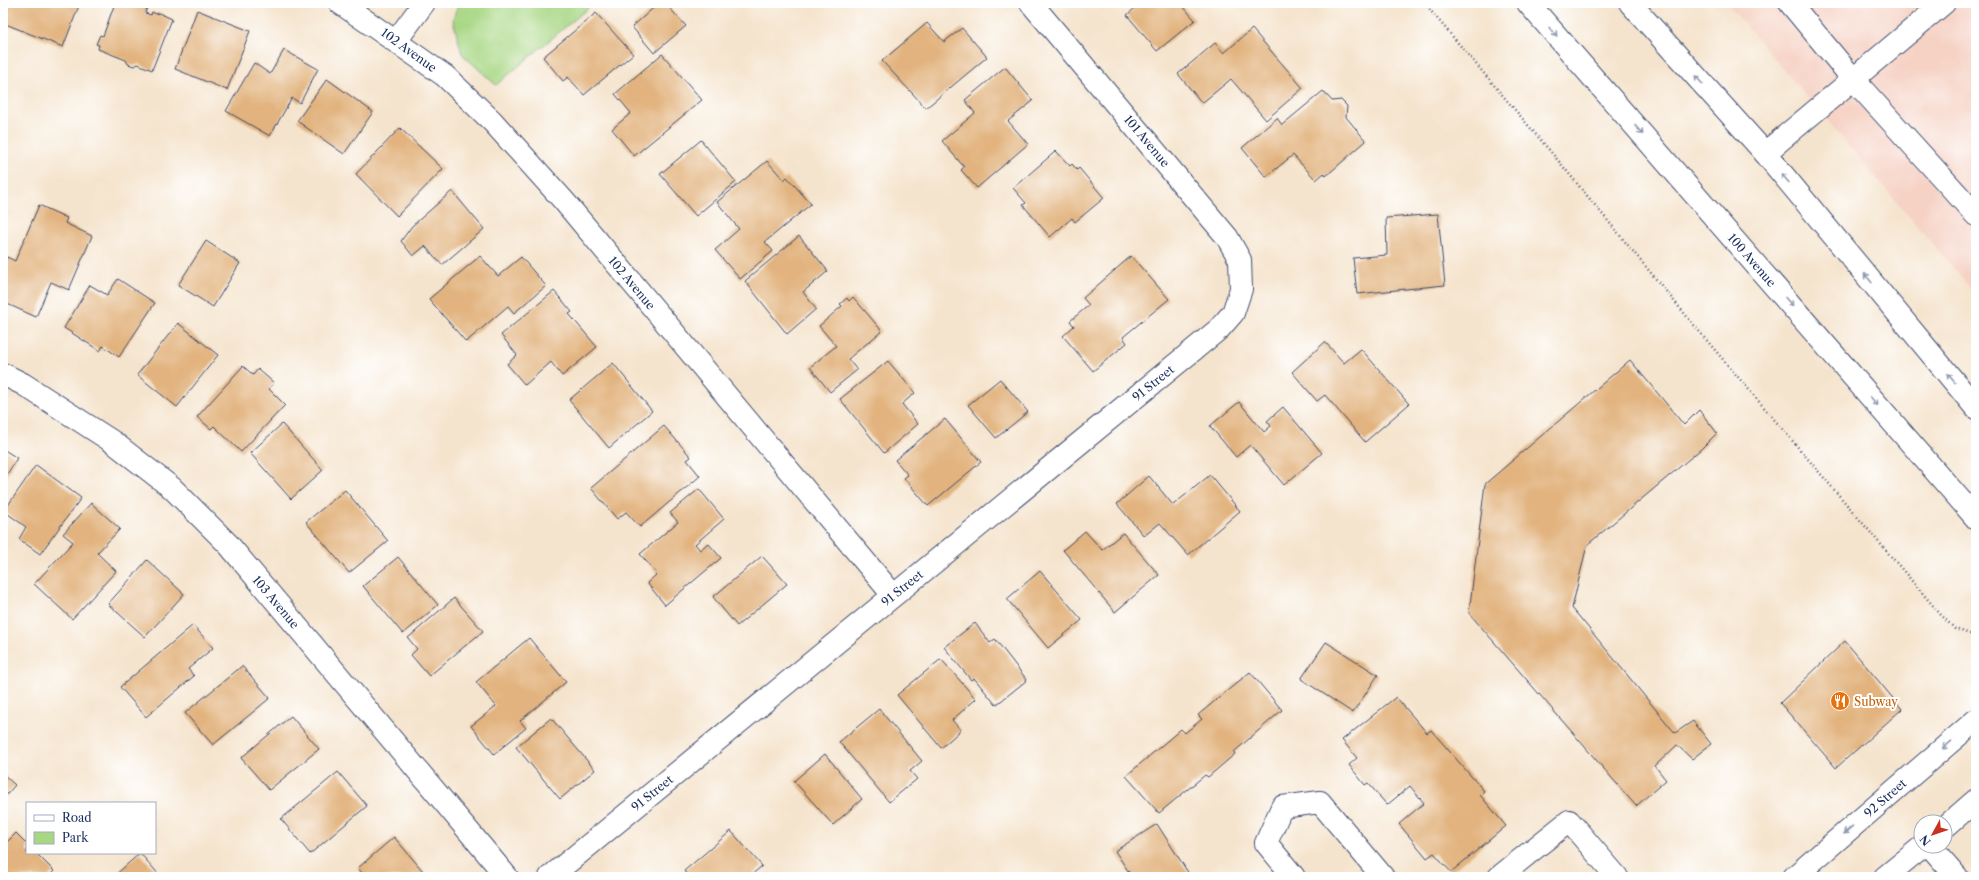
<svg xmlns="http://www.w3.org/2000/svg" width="1979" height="880" viewBox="0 0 1979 880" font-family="'Libre Caslon Text',serif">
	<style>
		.built { fill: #f6d2c4 }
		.green { fill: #a8d784; stroke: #628371 }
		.building { fill: #e2b37e }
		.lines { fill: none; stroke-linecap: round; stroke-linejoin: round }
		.minor-casing { stroke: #3c4a6f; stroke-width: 24 }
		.major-casing { stroke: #3c4a6f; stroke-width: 24 }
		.path { stroke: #3c4a6f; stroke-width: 2.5; stroke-dasharray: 1 3; stroke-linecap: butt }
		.minor { stroke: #fff; stroke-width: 22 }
		.major { stroke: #fff; stroke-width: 22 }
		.oneway { stroke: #8d97ae }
		.labels { text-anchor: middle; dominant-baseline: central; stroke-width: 4; stroke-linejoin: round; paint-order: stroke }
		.street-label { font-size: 12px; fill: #1b2f5e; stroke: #fff }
		.food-label { font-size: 12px; fill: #c56008; stroke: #fff; text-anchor: start }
	</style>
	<rect width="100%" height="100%" fill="#fff"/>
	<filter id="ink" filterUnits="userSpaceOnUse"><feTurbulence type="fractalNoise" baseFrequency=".025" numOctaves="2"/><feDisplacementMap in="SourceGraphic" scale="8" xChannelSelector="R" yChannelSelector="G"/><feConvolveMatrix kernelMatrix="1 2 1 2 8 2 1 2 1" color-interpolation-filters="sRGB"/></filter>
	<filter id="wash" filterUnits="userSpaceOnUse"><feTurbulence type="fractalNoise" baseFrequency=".012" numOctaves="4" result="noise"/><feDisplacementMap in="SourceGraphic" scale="16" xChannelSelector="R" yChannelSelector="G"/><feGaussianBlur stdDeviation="0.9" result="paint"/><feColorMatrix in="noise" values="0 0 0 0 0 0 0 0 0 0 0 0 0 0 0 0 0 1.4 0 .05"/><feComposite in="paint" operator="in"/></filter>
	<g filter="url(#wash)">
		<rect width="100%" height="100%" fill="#f5e4cd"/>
		<path class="built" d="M1727,3H1976V295Z"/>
		<path class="green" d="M458,3H594L496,85L462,54L453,20Z"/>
		<g id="blocks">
			<path class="building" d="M9,3H80L63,47L3,23Z
				M115,3H149L145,13L151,15L152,12L156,14L159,13L172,19L152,70L138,64L134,66L128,64L126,60L98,49L99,45L96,44L100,35L103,36Z
				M659,3H665L686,26L654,53L632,27Z
				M1141,3H1180L1195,20L1157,51L1127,15Z
				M197,10L250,31L227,90L175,69Z
				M596,13L633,54L584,95L568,77L563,81L543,57Z
				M927,23L944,42L962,28L987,57L926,108L882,61Z
				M1252,29L1303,88L1266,120L1231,79L1202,103L1178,74L1215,43L1224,53Z
				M284,50L318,69L300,103L292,98L270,136L226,111L254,63L270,74Z
				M662,54L702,100L634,156L612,129L631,113L615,94Z
				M1005,67L1033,101L1008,121L1028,144L977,188L961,170L964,167L942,141L975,113L965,100Z
				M327,79L373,112L344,154L297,121Z
				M1323,91L1332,101L1341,100L1347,106L1346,117L1366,141L1326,176L1324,173L1316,180L1293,155L1266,177L1242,148L1277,118L1282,125Z
				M400,128L443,169L397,216L356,174Z
				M701,140L736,182L696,216L660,174Z
				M1056,151L1070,166L1072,164L1077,170L1079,168L1104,198L1075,222L1072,218L1050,237L1023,205L1026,203L1013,188Z
				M767,161L784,180L787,177L811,204L765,242L773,251L740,279L715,250L739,229L717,202Z
				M452,191L484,229L442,265L425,246L413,256L401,241L412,226Z
				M39,205L67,218L65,223L92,236L69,290L51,282L36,317L3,302V267L7,257L15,261Z
				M1438,214L1445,285L1357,294L1353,258L1387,255L1386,218Z
				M799,236L828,271L803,292L816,309L787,334L745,281Z
				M206,241L240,263L213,307L178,285Z
				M480,256L498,276L521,257L546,286L514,313L508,306L466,342L429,299Z
				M1131,256L1169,299L1123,337L1127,343L1093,371L1063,336L1074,326L1070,321L1089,305L1083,298Z
				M118,279L155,303L119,357L103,346L100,351L64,328L90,285L107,295Z
				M554,291L572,312L569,314L597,347L562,376L551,362L525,385L507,364L517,355L501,335Z
				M853,297L882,331L848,359L857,370L830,392L810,367L836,346L819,326L842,306L840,304L847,298L849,301Z
				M178,323L218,355L177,407L137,375Z
				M1325,342L1344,363L1361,349L1409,404L1365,442L1325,395L1317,401L1292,372Z
				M1630,360L1684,425L1699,410L1717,433L1701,449L1587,545L1572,608L1675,733L1693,721L1711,744L1692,759L1677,745L1655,766L1666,780L1636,806L1469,613L1485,484Z
				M888,361L915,393L902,404L918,424L884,453L840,399Z
				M613,363L652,411L609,448L569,400Z
				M243,366L253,375L258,369L274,383L269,389L285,405L241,452L214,426L211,429L197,417Z
				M1000,379L1028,412L996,438L968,405Z
				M1239,402L1264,432L1271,426L1267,421L1283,407L1322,453L1284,485L1250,445L1236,457L1210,426Z
				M945,419L981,462L928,506L904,478L908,475L895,460Z
				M282,424L323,470L291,499L250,453Z
				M664,426L691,457L687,460L700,476L640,527L626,512L617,519L591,488Z
				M3,449L17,458L3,481Z
				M36,465L81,498L40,554L19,539L26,527L4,511Z
				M1210,475L1240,511L1188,555L1160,523L1144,536L1117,504L1149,476L1173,505Z
				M699,489L724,519L695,544L700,550L708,543L721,558L665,605L647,583L657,574L640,554L678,522L670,513Z
				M345,490L388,541L349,573L306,522Z
				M91,503L120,529L97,553L116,571L72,619L34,584L73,542L63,534Z
				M1085,531L1102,550L1123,533L1159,575L1115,612L1063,550Z
				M762,556L787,584L737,626L713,597Z
				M398,557L438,605L403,634L363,586Z
				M147,560L184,594L145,637L108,604Z
				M1040,571L1082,620L1048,648L1007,599Z
				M454,598L483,631L429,676L411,655L417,649L408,638Z
				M975,623L990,643L995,639L1027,680L996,705L974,678L971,680L944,647Z
				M193,625L213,648L188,669L194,676L146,717L120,687Z
				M529,638L566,682L520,721L526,728L494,754L471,726L496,706L476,682Z
				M1845,641L1902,709L1836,768L1780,703Z
				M1326,642L1378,675L1353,713L1301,679Z
				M941,659L976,699L952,720L961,730L941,748L897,695Z
				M242,666L270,698L213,745L185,713Z
				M1250,672L1282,710L1234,752L1235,754L1208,777L1205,775L1159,813L1126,776L1181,729L1185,733L1202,719L1198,715Z
				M1396,697L1427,733L1431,730L1484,791L1480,795L1506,826L1451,872L1434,853L1427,858L1399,824L1424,803L1410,786L1387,805L1368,783L1365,785L1349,765L1357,758L1342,740Z
				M879,709L922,761L910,771L917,779L889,802L839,742Z
				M291,716L319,749L269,790L241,758Z
				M551,718L595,770L560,799L516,747Z
				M825,754L862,799L833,825L794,781Z
				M338,772L367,806L310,854L281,819Z
				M3,774L15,785L3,799Z
				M1157,824L1191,877H1132L1115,851Z
				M731,831L762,866L749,877H689L684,871Z
				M16,833L27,844V853H36L54,871L48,877H3V846Z
				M394,837L428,877H365L358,868Z
				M140,853L161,877H113Z"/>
		</g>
	</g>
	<g filter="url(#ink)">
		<use href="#blocks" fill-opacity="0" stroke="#3c4a6f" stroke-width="1"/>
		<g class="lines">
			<defs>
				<path id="minor" d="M340,3L445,76L493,122L564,201L893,595
					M1790,3L1853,79L1976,215
					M396,41L424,3
					M1765,153L1944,3
					M3,374L23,384L113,442L172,488L228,544L507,877
					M1930,846L1957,877
					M550,877L1219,329L1233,313L1241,289L1240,260L1227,237L1031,3
					M1294,877L1266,843L1282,807L1320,802L1383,877
					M1499,877L1569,821L1617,877"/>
				<path id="major" d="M1528,3L1976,518
					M1630,3L1765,153L1976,408
					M1945,827L1976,800
					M1794,877L1976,720
					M1885,877L1923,846"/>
			</defs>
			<use href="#minor" class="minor-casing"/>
			<use href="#major" class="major-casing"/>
			<path class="path" d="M1424,3L1556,158L1703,336L1941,615L1955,629L1976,636"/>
			<use href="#minor" class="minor"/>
			<use href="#major" class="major"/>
		</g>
		<defs><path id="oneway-shaft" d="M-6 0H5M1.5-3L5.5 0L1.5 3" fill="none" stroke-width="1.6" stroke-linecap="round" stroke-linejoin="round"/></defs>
		<g class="oneway">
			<use href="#oneway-shaft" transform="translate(1553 32) rotate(49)"/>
			<use href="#oneway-shaft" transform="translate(1699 80) rotate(-132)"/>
			<use href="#oneway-shaft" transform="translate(1639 130) rotate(49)"/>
			<use href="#oneway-shaft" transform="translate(1785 178) rotate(-130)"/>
			<use href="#oneway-shaft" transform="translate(1868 278) rotate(-130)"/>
			<use href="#oneway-shaft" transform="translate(1789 302) rotate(49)"/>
			<use href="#oneway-shaft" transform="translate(1951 378) rotate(-130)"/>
			<use href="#oneway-shaft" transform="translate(1874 401) rotate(49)"/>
			<use href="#oneway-shaft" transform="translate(1947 745) rotate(139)"/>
			<use href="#oneway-shaft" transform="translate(1848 830) rotate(139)"/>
		</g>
	</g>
	<defs>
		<symbol id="restaurant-disc" viewBox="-11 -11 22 22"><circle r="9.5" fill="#e8710a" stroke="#fff"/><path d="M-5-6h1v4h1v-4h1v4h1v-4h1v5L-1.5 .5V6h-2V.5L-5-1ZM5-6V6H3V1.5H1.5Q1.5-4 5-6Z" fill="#fff"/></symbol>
	</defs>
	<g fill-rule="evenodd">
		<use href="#restaurant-disc" x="1829" y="690" width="22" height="22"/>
	</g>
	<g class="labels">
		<g class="street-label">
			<text transform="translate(409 50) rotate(36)">102 Avenue</text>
			<text transform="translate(1147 141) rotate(50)">101 Avenue</text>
			<text transform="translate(1752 260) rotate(49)">100 Avenue</text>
			<text transform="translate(632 283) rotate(50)">102 Avenue</text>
			<text transform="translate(1153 383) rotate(-39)">91 Street</text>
			<text transform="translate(902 588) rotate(-39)">91 Street</text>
			<text transform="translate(276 602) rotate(50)">103 Avenue</text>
			<text transform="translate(652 793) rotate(-39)">91 Street</text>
			<text transform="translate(1885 798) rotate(-41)">92 Street</text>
		</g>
		<g class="food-label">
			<text x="1854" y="701">Subway</text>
		</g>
	</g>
	<rect width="1979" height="880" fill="none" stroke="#fff" stroke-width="16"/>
	<rect x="26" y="802" width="130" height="52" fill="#ffffff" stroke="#a4acbf"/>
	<rect x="34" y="815" width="20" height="6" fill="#ffffff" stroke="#a4acbf"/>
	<text x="62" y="822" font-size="12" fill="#1b2f5e">Road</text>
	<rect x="34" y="832" width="20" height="12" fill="#a8d784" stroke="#a4acbf"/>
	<text x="62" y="842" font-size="12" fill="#1b2f5e">Park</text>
	<g transform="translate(1933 834) rotate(230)"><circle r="19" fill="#ffffff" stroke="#a4acbf"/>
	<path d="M0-3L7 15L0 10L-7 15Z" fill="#c8321e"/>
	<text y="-6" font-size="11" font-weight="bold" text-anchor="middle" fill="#1b2f5e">N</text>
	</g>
</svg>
